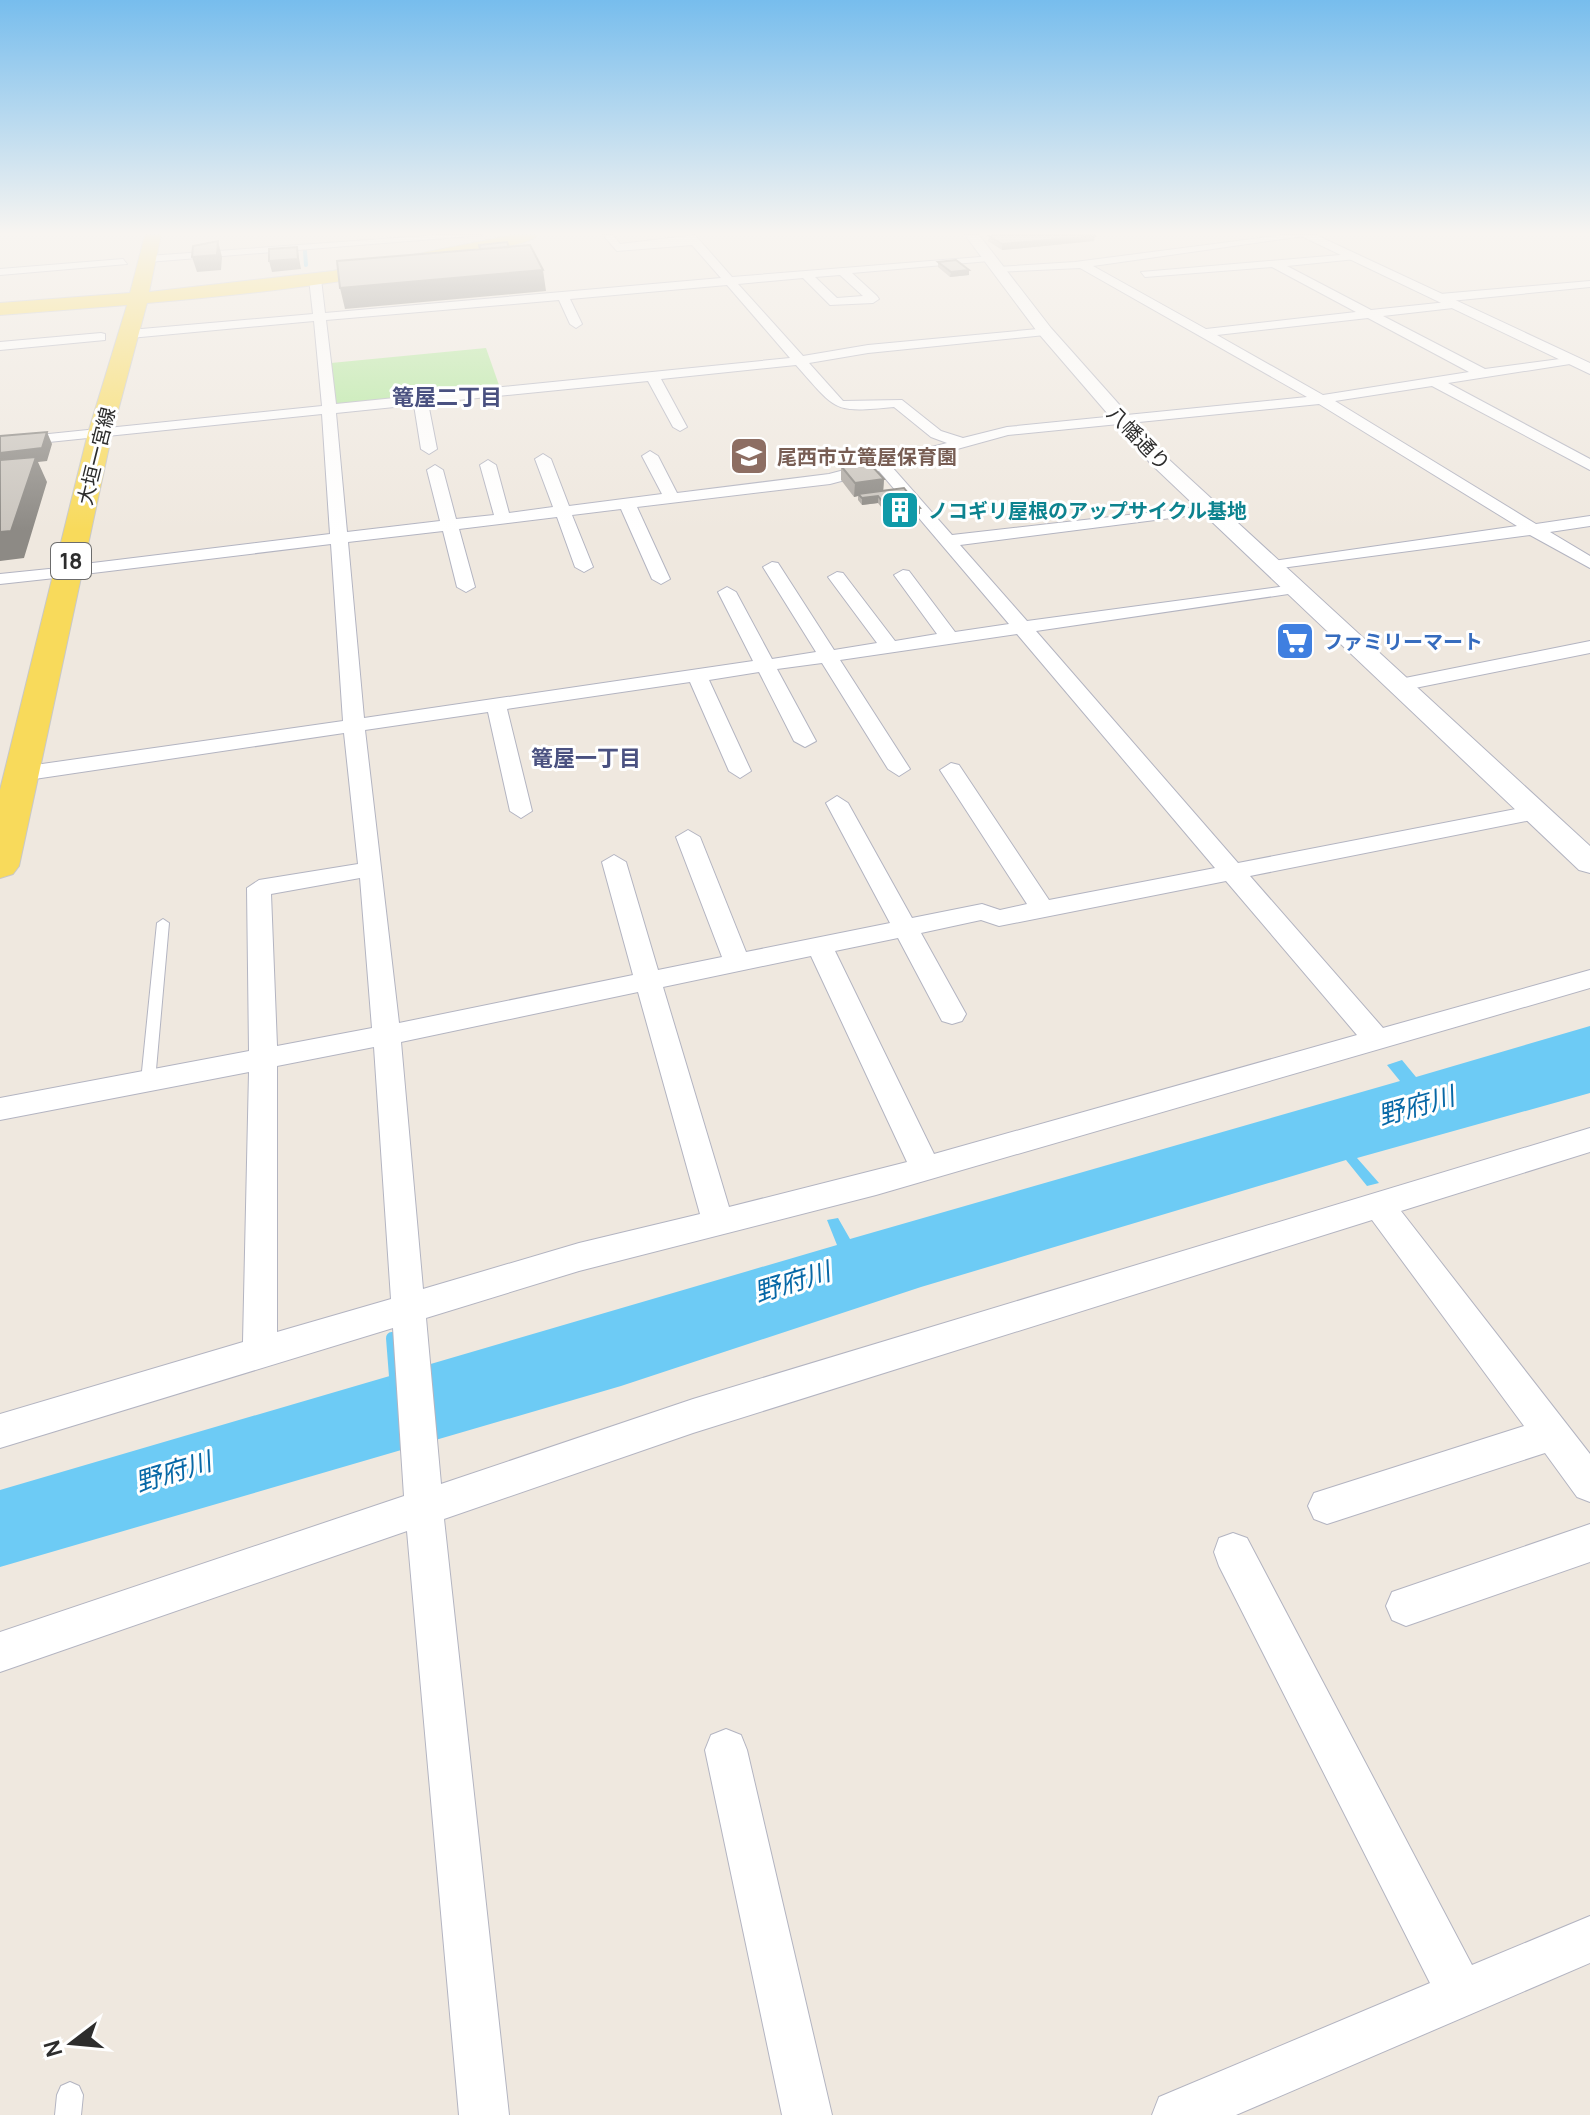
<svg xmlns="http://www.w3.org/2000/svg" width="1590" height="2115" viewBox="0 0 1590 2115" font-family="Manrope,'Noto Sans JP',sans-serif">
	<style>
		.green { fill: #b0e799 }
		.water { fill: #6dcbf5 }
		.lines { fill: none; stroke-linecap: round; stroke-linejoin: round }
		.stream-far1 { stroke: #6dcbf5; stroke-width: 4 }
		.stream { stroke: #6dcbf5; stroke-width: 12 }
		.service-casing { stroke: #b3b4c1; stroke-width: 2 }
		.minor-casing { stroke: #b3b4c1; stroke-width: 2 }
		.tertiary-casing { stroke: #b3b4c1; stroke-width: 2 }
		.primary-casing { stroke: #c8c8c8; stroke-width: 2 }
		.service { fill: #fff; fill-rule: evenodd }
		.minor { fill: #fff; fill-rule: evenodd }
		.tertiary { fill: #fff; fill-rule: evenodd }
		.primary { fill: #f8da5b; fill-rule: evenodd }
		.wall { fill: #aea9a3 }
		.shaded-wall { fill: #8d8a85 }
		.building { fill: #cac5be; stroke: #8d8a85; stroke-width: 2 }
		.labels { text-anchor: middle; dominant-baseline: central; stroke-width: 6; stroke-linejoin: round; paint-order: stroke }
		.far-street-label { font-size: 20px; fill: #2d2d2d; stroke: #fff }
		.far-education-label { font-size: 20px; font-weight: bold; fill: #785e54; stroke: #fff; text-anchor: start }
		.far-culture-label { font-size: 20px; font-weight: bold; fill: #0d838f; stroke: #fff; text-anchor: start }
		.far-shop-label { font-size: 20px; font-weight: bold; fill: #366cbe; stroke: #fff; text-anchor: start }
		.far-neighbourhood-label { font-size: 22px; font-weight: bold; fill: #4a5180; stroke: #fff }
		.shield { fill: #fff; stroke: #6c6c6c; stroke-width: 2 }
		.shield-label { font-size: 22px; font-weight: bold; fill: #2d2d2d }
		.water-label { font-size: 26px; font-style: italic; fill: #0768a6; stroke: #fff }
	</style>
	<rect width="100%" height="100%" fill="#efe8df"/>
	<path class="green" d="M486,348L500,388L334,404L331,363Z"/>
	<path class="water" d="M1590,1026V1093L1357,1158L1379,1183L1367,1186L1346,1160L921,1287L621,1386L0,1567V1490L837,1245L827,1220L838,1218L850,1239L1400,1081L1387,1065L1402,1060L1416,1077Z"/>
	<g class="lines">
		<path class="stream-far1" d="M305,251L306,265"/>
		<path class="stream" d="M392,1338L396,1389"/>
		<defs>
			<path id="service" d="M163,919L169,923L155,1081L153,1085H143L141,1081L157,923Z
				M70,2082L79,2086L83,2095L81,2115H55L57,2095L61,2086Z"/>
			<path id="minor" d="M438,235H483L148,262L142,259L148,256Z
				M603,235H613L620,244L695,235L732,277L993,256L989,261L852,273L877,296L879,299L873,303L830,305L803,278L738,284L803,356L868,345L1049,328V334L1045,335L868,353L809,363L843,401L902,400L941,431L963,438L1007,427L1307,397L1080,268L994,272L998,267L1075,262L1283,235H1311L1093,266L1206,329L1356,312L1272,267L1145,277L1141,272L1352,254L1356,259L1287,266L1371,310L1457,301L1459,304L1453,308L1383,316L1485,369L1575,357V363L1570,364L1448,383L1590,459V470L1432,386L1335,401L1536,524L1590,516V526L1550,532L1590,556V568L1530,535L1267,570L1264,566L1273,561L1517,526L1319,404L1008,435L892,467L952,535L1216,505L1218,508L1210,513L960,545L1027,621L1301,584V592L1295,593L1036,631L1238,863L1536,805L1544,807L1547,812L1536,819L1250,876L1383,1028L1590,970V988L876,1195L579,1271L426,1318L441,1484L693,1399L1590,1128V1152L1401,1211L1590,1454V1502L1577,1497L1545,1453L1327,1524L1314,1519L1308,1506L1314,1493L1524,1426L1372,1220L693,1433L444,1519L509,2115H459L407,1531L0,1672V1632L404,1496L393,1328L0,1448V1414L243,1342L249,1072L0,1120V1098L249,1051L247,888L259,880L358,864L344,733L21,781L10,774L21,767L343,721L331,544L68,576L59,571L68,566L330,534L322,414L0,447V439L322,406L314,321L130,338L124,334L130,330L313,314L309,279L315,276L321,279L325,313L721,278L692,245L617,251ZM840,275L863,296L837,298L815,277ZM727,285L790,358L336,404L326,320L559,300L570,324L576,328L582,324L570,299ZM1368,318L1469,372L1323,395L1217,335ZM796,365C837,411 832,413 894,407L931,437L947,443L829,474L677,493L658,456L650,451L642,456L662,494L569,506L551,459L543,454L535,459L553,507L509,513L496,465L488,460L480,465L494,515L456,519L443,470L435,465L427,470L440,521L347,532L336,413L414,405L421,449L429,454L437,449L428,403L648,381L673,427L680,431L687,427L661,379ZM879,471L1009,624L955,632L909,571L903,570L894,575L937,634L895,641L843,573L837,572L828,577L877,643L834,650L778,563L772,562L763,567L816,652L772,659L736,592L727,587L718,592L753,661L364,718L348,542L443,531L457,587L466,592L475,587L459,529L557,517L575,567L584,572L593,567L572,515L621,509L652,579L661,584L670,579L637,507L830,484ZM1017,634L1215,868L1049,900L959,765L951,763L940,770L1027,904L1000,910L982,904L912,918L848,803L837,796L826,803L890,923L746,952L700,837L688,830L676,837L722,957L658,970L626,862L614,855L602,862L633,975L399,1023L365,730L488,712L510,811L521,818L532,811L507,709L690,682L729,771L740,778L751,771L709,680L759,672L794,741L805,747L816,741L777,669L822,663L888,769L899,776L910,769L840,660ZM360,878L372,1028L277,1046L271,894ZM1226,881L1357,1035L934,1154L835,951L898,938L942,1021L952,1024L962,1021L966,1014L921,933L981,920L999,926ZM811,956L907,1162L729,1207L663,987ZM638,992L700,1214L579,1243L423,1289L401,1042ZM374,1047L391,1299L277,1332V1066Z
				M123,259L127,264L0,275V269Z
				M1590,281V287L1440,302L1434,298L1440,294Z
				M101,333L105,334V340L0,350V342Z
				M49,569L55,570V578L0,584V574Z
				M1590,641V653L1400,691L1390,685L1400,679Z
				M1590,1524V1562L1406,1626L1392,1620L1386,1606L1392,1592Z
				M1233,1533L1247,1538L1472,1965L1590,1916V1963L1236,2115H1152L1159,2097L1430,1983L1219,1566L1214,1552L1219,1538Z
				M726,1729L741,1735L747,1750L832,2115H782L705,1750L711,1735Z"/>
			<path id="tertiary" d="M965,235H979L1051,328L1165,456L1590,846V873L1579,870L1151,464L1039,334Z
				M1299,235H1316L1590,363V374Z"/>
			<path id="primary" d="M145,235H161L149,292L333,271L512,235H538C528,244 506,246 492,250C379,280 263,293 147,303L112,433L19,866L13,874L0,878V790L88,433L127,305L0,315V303L130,293Z"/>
		</defs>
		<use href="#service" class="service-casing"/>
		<use href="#minor" class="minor-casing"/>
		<use href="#tertiary" class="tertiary-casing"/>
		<use href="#primary" class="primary-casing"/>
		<use href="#service" class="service"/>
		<use href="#minor" class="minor"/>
		<use href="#tertiary" class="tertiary"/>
		<use href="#primary" class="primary"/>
	</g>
	<path class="wall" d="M989,236L1094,241L1002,250L988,241Z
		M938,262L969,275L950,277L938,267Z
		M841,466L884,479L883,491L920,514L890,518L878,503L862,505L858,500V496L854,497L841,480Z"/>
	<path class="shaded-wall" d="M1095,236L1094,241L1002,250V244Z
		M218,241L222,257L221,270L197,272L192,257Z
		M297,247L301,269L272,272L269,261Z
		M543,270L546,291L345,309L340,288Z
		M969,270V275L950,277L951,272Z
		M47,432L52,444L47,461L38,462L47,482L24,558L0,561V453Z
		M884,479L883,493L858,494V496L854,497L855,483Z
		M878,496V503L862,505V498Z
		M920,508V514L890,518V511Z"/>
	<path class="building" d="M999,235H1093L1095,236L1002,244L989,236Z
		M218,241L217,255L192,257L193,246Z
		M507,242L509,247L480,249L479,245Z
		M530,245L543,270L340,288L337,261Z
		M297,247L298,259L269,261V249Z
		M956,260L969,270L951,272L938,262Z
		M47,432L42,448L0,453V436Z
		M36,457L11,531L0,532V460Z
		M869,463L884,479L855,483L841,466Z
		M904,488L920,508L890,511L878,496L862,498L858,494Z"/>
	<linearGradient id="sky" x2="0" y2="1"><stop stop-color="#77bded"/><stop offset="0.44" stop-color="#f8f5f1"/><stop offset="1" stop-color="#f8f5f1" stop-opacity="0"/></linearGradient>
	<rect width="1590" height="531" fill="url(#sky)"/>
	<defs>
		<symbol id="school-square" viewBox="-11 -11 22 22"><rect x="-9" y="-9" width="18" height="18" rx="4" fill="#8d6e63" stroke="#fff"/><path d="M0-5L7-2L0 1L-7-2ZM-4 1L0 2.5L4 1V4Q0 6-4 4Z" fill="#fff"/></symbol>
		<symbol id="building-square" viewBox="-11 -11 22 22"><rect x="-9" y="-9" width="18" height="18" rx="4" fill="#0f9aa8" stroke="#fff"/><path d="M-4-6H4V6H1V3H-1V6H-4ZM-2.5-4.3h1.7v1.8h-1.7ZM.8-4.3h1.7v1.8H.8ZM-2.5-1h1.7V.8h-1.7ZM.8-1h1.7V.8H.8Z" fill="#fff"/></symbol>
		<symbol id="supermarket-square" viewBox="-11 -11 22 22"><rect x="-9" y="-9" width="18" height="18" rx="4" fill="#3f7fe0" stroke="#fff"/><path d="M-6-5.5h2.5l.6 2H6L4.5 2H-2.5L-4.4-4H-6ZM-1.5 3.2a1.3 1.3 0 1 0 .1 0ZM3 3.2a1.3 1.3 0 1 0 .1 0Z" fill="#fff"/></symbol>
	</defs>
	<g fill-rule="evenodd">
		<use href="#school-square" x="727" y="434" width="44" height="44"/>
		<use href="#building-square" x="878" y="488" width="44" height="44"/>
		<use href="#supermarket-square" x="1273" y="619" width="44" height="44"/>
	</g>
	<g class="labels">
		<g class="far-street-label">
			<text transform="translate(1139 438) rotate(46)">八幡通り</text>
			<text transform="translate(96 456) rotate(-76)">大垣一宮線</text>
		</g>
		<g class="far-education-label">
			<text x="777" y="456">尾西市立篭屋保育園</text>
		</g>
		<g class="far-culture-label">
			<text x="928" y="510">ノコギリ屋根のアップサイクル基地</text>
		</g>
		<g class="far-shop-label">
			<text x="1323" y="641">ファミリーマート</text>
		</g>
		<g class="far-neighbourhood-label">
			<text x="447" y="397">篭屋二丁目</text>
			<text x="586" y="758">篭屋一丁目</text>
		</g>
		<rect class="shield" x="51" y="543" width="40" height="36" rx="6"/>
		<g class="shield-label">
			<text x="71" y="561">18</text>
		</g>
		<g class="water-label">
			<text transform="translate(1416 1105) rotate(-16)">野府川</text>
			<text transform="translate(792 1281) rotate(-17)">野府川</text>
			<text transform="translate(173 1471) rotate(-17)">野府川</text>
		</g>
	</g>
	<g transform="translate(72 2043) rotate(254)" stroke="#ffffff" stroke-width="6" paint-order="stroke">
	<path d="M0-6L14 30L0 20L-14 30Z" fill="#2d2d2d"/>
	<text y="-12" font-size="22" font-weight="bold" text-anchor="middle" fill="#2d2d2d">N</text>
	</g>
</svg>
